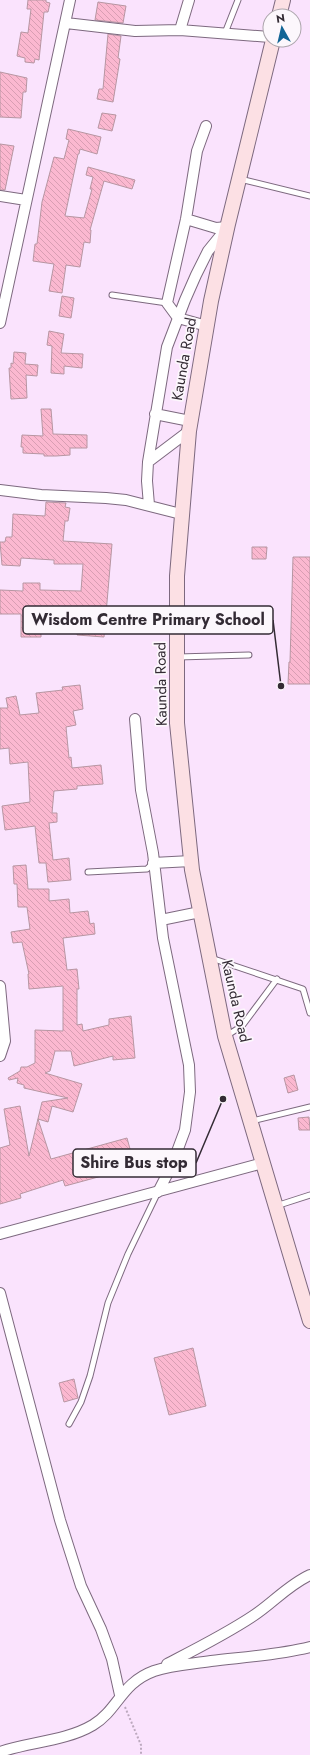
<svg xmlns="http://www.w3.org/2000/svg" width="310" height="1755" viewBox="0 0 310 1755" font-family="Jost,sans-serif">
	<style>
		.building { fill: url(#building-back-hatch); stroke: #b796a2 }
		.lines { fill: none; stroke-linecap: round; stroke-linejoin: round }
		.service-casing { stroke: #7d697f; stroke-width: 7 }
		.minor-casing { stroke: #7d697f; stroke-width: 12 }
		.secondary-casing { stroke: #7d697f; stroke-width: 16 }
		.path { stroke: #bca9be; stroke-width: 2; stroke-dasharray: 2 2; stroke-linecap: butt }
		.service { stroke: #fff; stroke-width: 5 }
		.minor { stroke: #fff; stroke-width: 10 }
		.secondary { stroke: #fce0e4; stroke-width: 14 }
		.labels { text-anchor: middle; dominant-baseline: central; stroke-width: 3.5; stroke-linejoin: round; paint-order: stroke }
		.street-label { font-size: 15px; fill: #332b34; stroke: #fcf7fc }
		.leader { fill: none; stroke: #332b34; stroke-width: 1.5 }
		.callout-dot { fill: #332b34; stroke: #fcf7fc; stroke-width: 1.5 }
		.callout { fill: #fcf7fc; stroke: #332b34; stroke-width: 1.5 }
		.callout-label { font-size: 16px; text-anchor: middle; font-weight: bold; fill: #332b34 }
	</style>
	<defs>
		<pattern id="building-back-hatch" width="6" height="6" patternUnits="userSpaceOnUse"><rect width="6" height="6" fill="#fbb8d0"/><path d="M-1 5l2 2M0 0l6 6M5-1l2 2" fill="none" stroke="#d89eb3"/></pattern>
	</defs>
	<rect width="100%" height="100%" fill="#fae3fd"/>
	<path class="building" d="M28,0H46V2L50,3L48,12H44L39,60L35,59L34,63L25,62V58L17,56L21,32L28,33L31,9H27Z
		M98,2L126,6L123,23L95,20Z
		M108,34L121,36L118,58L120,59L113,102L97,99L99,89H103Z
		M0,72L27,78L26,92H23L21,118L0,117Z
		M102,113L116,115L112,131L98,128Z
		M68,129L101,137L97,154L80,149L79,154H78L65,216L84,218L92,189H90L93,177L86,175L88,167L135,180L132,189L104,181L90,230H91L90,243L84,242L80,267L66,265L62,293L49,291L54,264L33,261L35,244H37L42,202L54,157L64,159L69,140L66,139Z
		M0,144L14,146L5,190H0Z
		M62,296L74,298L71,318L59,316Z
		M49,331L64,334L61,353L83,354L82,368L64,366V374L51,373L52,346L47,345Z
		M14,352L26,353L25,364L38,365L37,376L26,375L27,398L11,399L9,368H11V363L13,364Z
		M41,409H51L53,434L87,435V448H70V455L56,456H44V454L23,453V447H21L22,435L43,436Z
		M46,502L66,503L65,507L70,508L68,521H65L63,541L112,544L104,637L77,635L79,618L41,616V637H21V614H0V590L23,591V583H40V590L81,591L83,564H54V560L21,558L20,566L2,565L0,542H5L6,537H12L13,514L45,516Z
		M252,547H267L266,559H252Z
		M293,557H310V684H288L289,662H290Z
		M80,685L83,709L73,711L76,725L66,727L69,758L71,757L72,768L101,765L103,784L77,786V789L54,791L52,813H57V822L49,823L53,860L69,858L71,880L48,882L46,863H39L35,826L5,830L2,806L30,802L28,762L10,764L9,748L0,749V708H8L6,698L16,696L20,715L39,713L36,693L63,690L62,687Z
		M26,865L28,889H49V901L69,899L70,913L88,911L90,924L94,923L95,934L63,938L67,970L77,969L79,989H77V1025L82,1024L83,1031L109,1025V1019L131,1016L135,1058L113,1060V1056L74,1066L71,1051H55L50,1071L45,1073L82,1084L73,1112L52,1106L48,1122L38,1119L51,1159L127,1138L135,1167L65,1186L63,1180L20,1194L21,1198L0,1204V1148L10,1145L4,1109L20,1106L29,1156L42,1102L68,1098L24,1088V1085L17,1083L18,1078L9,1080L8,1078L20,1071L21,1067H27L35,1063V1030L63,1031V986L29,989L28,974H29L22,942L13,943L11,932L30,929L27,907H18L17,884H14L13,866Z
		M294,1075L298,1090L288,1093L284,1078Z
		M309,1117L310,1130H299L298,1118Z
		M193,1348L206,1406L169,1415L154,1358Z
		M74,1379L78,1398L64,1402L59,1383Z"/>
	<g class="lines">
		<defs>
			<path id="service" d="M225,33L238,0
				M240,179L310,196
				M112,295L167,303
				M178,657L249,655
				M88,872L147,869L153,863
				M211,958L303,989L310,1013
				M226,1036L242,1026L277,979
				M252,1121L310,1107
				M276,1206L310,1195
				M69,1424L81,1402L90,1376L108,1303L128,1254L158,1192"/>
			<path id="minor" d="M66,23L135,31L180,30L270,37
				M180,30L189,0
				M206,126L197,151L186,219L167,303L178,318L207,326
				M0,196L26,200
				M186,219L216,228L227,227
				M0,323L70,0
				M155,414L190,421
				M148,462L189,431
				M0,490L41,495L106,498L126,500L181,514
				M149,505L147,481L148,462L167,347L185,300L196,275L208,251L225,230
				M135,719L141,790L153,853L163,938L189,1065L190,1092L185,1130L172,1165L158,1192
				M153,863L191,861
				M161,920L200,912
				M0,986L5,1041L0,1056
				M0,1234L263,1163
				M0,1293L60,1520L81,1586L101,1629L112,1659L120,1695
				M167,1664C196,1649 226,1634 253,1616C273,1603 288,1585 310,1575
				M0,1752C30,1742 66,1741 93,1725C118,1710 121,1683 154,1671C172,1665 192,1664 211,1661C244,1657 278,1655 310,1647"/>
			<path id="secondary" d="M279,16L283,0
				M273,40L228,224L211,301L189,431L177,576V723L192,870L225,1036L310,1321"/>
		</defs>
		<use href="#service" class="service-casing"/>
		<use href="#minor" class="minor-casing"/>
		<use href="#secondary" class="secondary-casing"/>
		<path class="path" d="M125,1707L141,1745V1755"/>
		<use href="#service" class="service"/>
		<use href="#minor" class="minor"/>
		<use href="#secondary" class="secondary"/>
	</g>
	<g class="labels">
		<g class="street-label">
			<text transform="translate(184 359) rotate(-80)">Kaunda Road</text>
			<text transform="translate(161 684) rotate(-91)">Kaunda Road</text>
			<text transform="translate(236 1001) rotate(77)">Kaunda Road</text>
		</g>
	</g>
	<path class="leader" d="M281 686L273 620M223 1099L196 1163"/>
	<g class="callout-dot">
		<circle cx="281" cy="686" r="4"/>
		<circle cx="223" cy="1099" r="4"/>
	</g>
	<g class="callout">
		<rect x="23" y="606" width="250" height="28" rx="4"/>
		<rect x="73" y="1149" width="123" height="28" rx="4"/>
	</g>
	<g class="callout-label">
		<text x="148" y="625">Wisdom Centre Primary School</text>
		<text x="134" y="1168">Shire Bus stop</text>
	</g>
	<g transform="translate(282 28) rotate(352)"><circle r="19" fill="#fcf7fc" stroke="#aca5ac"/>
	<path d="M0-3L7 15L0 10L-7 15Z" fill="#126495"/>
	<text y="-6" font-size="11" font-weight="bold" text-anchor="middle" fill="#332b34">N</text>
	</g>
</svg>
